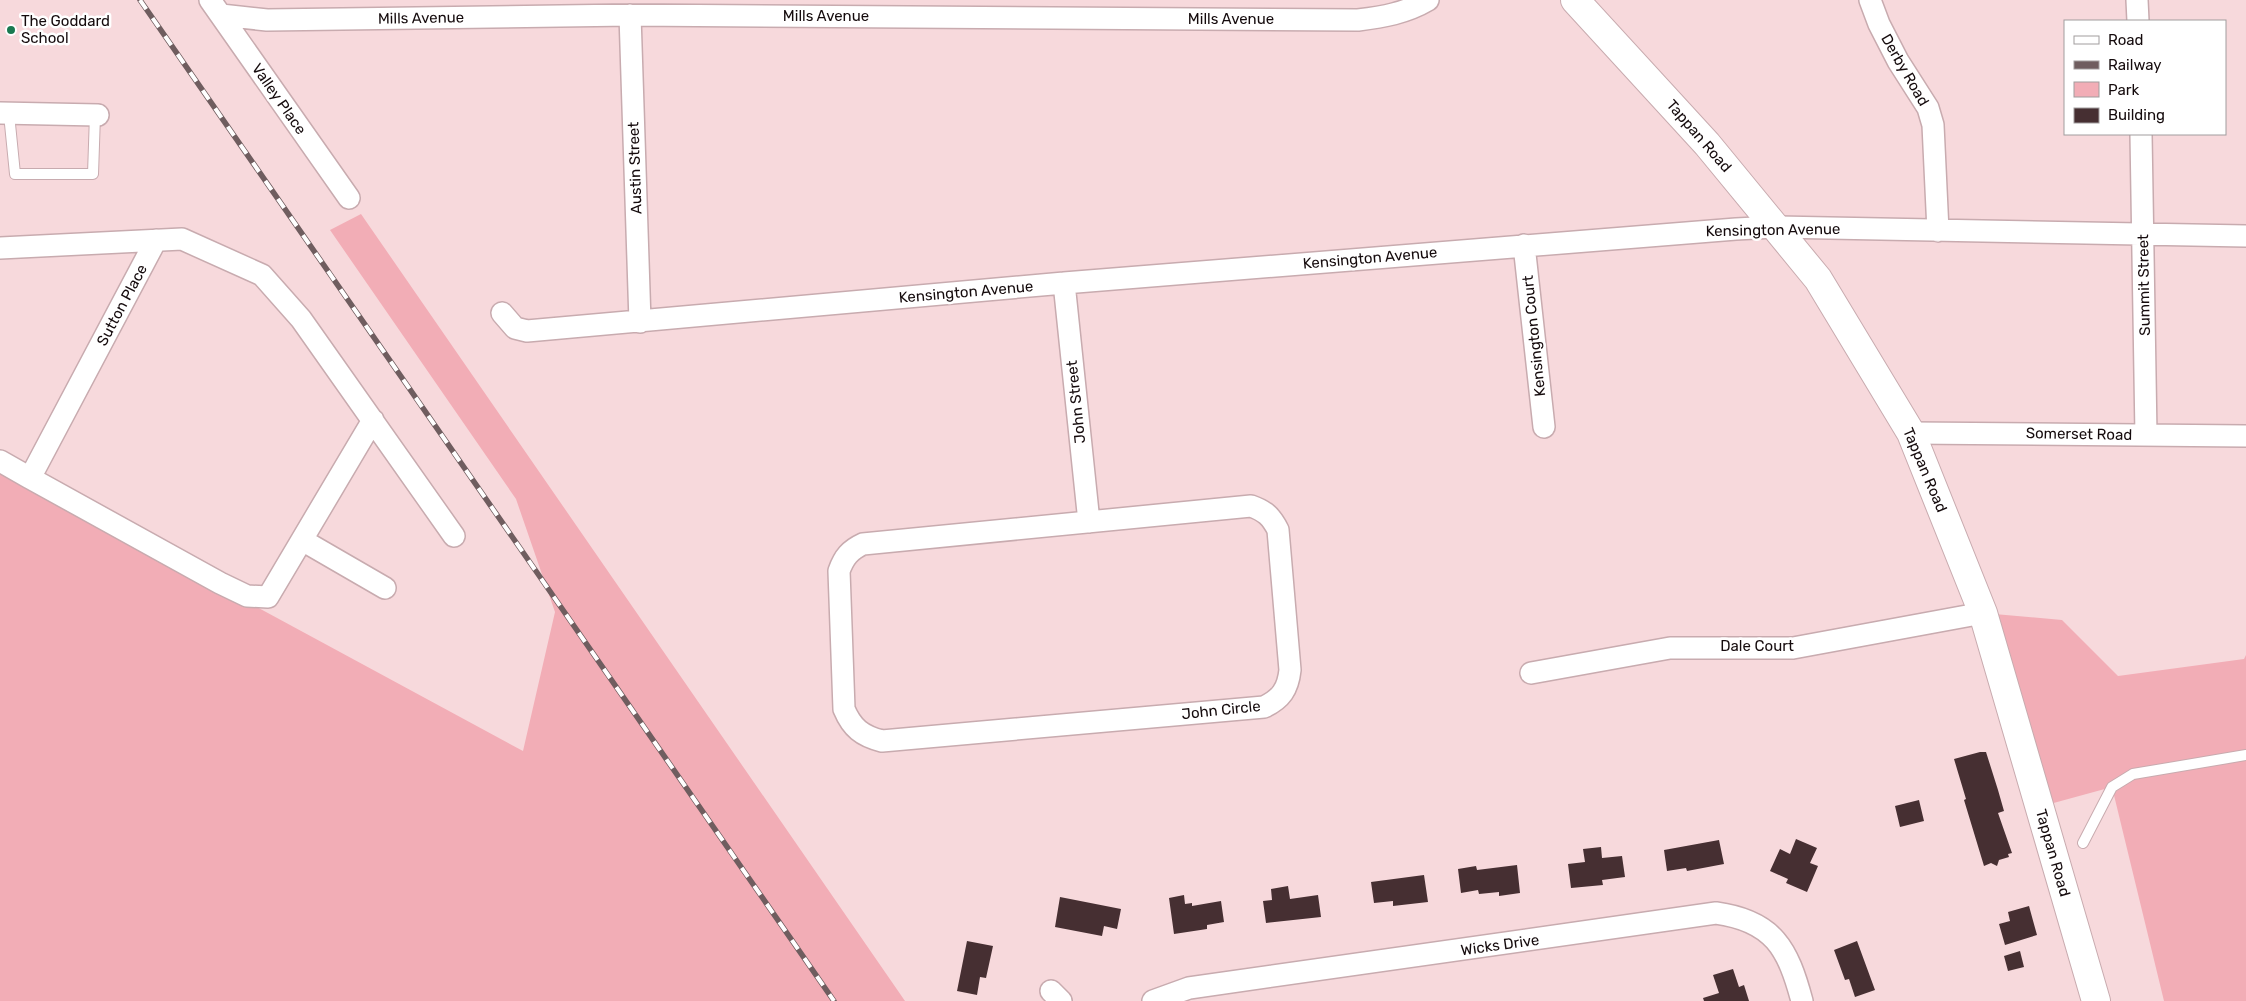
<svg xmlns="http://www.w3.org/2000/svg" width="2246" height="1001" viewBox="0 0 2246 1001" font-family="Rubik,sans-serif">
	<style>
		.green { fill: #f2adb6 }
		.building { fill: #462f32 }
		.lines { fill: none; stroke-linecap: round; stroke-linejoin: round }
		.lane-casing { stroke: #c8abaf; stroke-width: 12 }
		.street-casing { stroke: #c8abaf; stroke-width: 24 }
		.secondary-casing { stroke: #c8abaf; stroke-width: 30 }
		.lane { stroke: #fff; stroke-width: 10 }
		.street { stroke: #fff; stroke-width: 21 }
		.secondary { stroke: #fff; stroke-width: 28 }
		.rail-casing { stroke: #6f5d5f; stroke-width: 5.5 }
		.rail { stroke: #fff; stroke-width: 4; stroke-dasharray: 11; stroke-linecap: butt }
		.poi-dot { fill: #197950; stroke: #fff; stroke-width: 2 }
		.labels { text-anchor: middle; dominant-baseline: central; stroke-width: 5; stroke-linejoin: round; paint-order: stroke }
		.street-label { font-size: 15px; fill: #150b0d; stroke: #fff }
		.poi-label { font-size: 15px; fill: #150b0d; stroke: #fff; text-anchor: start }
	</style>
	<rect width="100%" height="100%" fill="#f7d9dc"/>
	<path class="green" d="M361,214L905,1001H0V468L523,751L555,612L516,499L330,230Z
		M1983,613L2062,620L2118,676L2244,659L2246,655V1001H2164L2112,787L2039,807Z"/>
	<path class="building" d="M1980,752H1986L1998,790L2004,811L1998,813L2012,853L2008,854L2009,857L1999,860L1997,866L1991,863L1984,866L1964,800L1966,799L1954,759Z
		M1919,800L1924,821L1900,827L1895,806Z
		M1796,839L1817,848L1810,863L1818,866L1807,892L1786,883L1788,879L1770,871L1780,849L1790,854Z
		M1719,840L1724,864L1687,871L1686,868L1667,871L1664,850Z
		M1601,847L1602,858L1622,856L1625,877L1602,880L1603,885L1571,888L1568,864L1585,862L1583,849Z
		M1517,865L1520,893L1499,896V892L1479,894L1478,890L1461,893L1458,869L1476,866L1477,870Z
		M1424,875L1428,902L1393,906V901L1374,903L1371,882Z
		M1288,886L1290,899L1318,895L1321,917L1266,923L1263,901L1272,900L1271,889Z
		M1184,895L1185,904L1192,903V906L1221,901L1224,922L1207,925V929L1174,934L1169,898Z
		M1060,897L1121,909L1117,929L1104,926L1102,936L1055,927Z
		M2029,906L2037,935L2005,945L1999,924L2010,921L2008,912Z
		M967,941L993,946L986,978L980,977L977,995L957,991Z
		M1857,941L1875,990L1855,997L1849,979L1845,980L1834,950Z
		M2020,951L2024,967L2008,971L2004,956Z
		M1733,969L1739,987L1744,985L1749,1001H1704L1703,998L1719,993L1713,975Z"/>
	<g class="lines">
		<defs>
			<path id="lane" d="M9,114L15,174H93L95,115
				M2083,843L2112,787L2133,774L2246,755"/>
			<path id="street" d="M210,0L349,198
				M1870,0L1879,24L1898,61L1928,108L1933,125L1938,231
				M2137,0L2138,21
				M221,15L267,20L630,15L1358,20C1383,17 1406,13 1428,0
				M630,15L640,322
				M0,113L98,115
				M2141,134L2146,435
				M1524,245L1544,427
				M0,248L182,239L262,275L301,319L454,536
				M1064,283L1089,522
				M502,313L515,328L527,331L1064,283L1736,229L1775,227L2246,236
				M1911,433L2246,436
				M0,461L30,478L156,240
				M30,478L220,583L247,596L268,597L373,420
				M1251,506C1265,511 1271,516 1278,530L1290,670C1288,689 1281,699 1264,707L882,741C862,736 852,728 844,709L839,571C844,557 850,550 863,544Z
				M302,540L385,588
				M1531,673L1670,648H1793L1983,613
				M1051,991L1061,1001
				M1153,1001L1189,988L1716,913C1774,921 1788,949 1802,1001"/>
			<path id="secondary" d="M1575,0L1707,144L1818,279L1911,433L1983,613L2096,1001"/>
		</defs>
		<use href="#lane" class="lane-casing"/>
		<use href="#street" class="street-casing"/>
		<use href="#secondary" class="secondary-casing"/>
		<use href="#lane" class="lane"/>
		<use href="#street" class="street"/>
		<use href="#secondary" class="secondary"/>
		<defs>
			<path id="rail" d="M140,0L834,1001"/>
		</defs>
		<use href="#rail" class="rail-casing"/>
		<use href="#rail" class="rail"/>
	</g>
	<circle class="poi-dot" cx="11" cy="30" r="5"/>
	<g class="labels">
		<g class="street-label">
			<text x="826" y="16">Mills Avenue</text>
			<text transform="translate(421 18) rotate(-1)">Mills Avenue</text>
			<text x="1231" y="19">Mills Avenue</text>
			<text transform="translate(1905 70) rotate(60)">Derby Road</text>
			<text transform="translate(279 99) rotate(55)">Valley Place</text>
			<text transform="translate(1699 136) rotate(49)">Tappan Road</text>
			<text transform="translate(635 168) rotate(-92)">Austin Street</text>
			<text transform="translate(1773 230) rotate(-1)">Kensington Avenue</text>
			<text transform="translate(1370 258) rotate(-5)">Kensington Avenue</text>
			<text transform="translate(2144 285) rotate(-91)">Summit Street</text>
			<text transform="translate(966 292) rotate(-5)">Kensington Avenue</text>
			<text transform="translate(122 305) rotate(-62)">Sutton Place</text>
			<text transform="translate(1534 336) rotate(-96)">Kensington Court</text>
			<text transform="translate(1076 402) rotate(-96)">John Street</text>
			<text transform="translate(2079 434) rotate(1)">Somerset Road</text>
			<text transform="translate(1925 470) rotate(67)">Tappan Road</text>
			<text x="1757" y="646">Dale Court</text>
			<text transform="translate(1221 710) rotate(-6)">John Circle</text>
			<text transform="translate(2053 853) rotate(74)">Tappan Road</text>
			<text transform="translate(1500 945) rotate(-8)">Wicks Drive</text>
		</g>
		<g class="poi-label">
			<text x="21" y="21">The Goddard<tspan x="21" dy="17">School</tspan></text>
		</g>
	</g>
	<rect x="2064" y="20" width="162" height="115" fill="#ffffff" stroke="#a19d9e"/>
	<rect x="2074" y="36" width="25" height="8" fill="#ffffff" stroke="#a19d9e"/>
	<text x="2108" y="45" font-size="15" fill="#150b0d">Road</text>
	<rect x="2074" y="61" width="25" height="8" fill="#6f5d5f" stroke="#a19d9e"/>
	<text x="2108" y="70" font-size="15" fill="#150b0d">Railway</text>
	<rect x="2074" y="82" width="25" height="15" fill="#f2adb6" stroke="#a19d9e"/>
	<text x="2108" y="95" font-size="15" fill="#150b0d">Park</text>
	<rect x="2074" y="108" width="25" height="15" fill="#462f32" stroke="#a19d9e"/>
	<text x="2108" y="120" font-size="15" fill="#150b0d">Building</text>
</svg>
